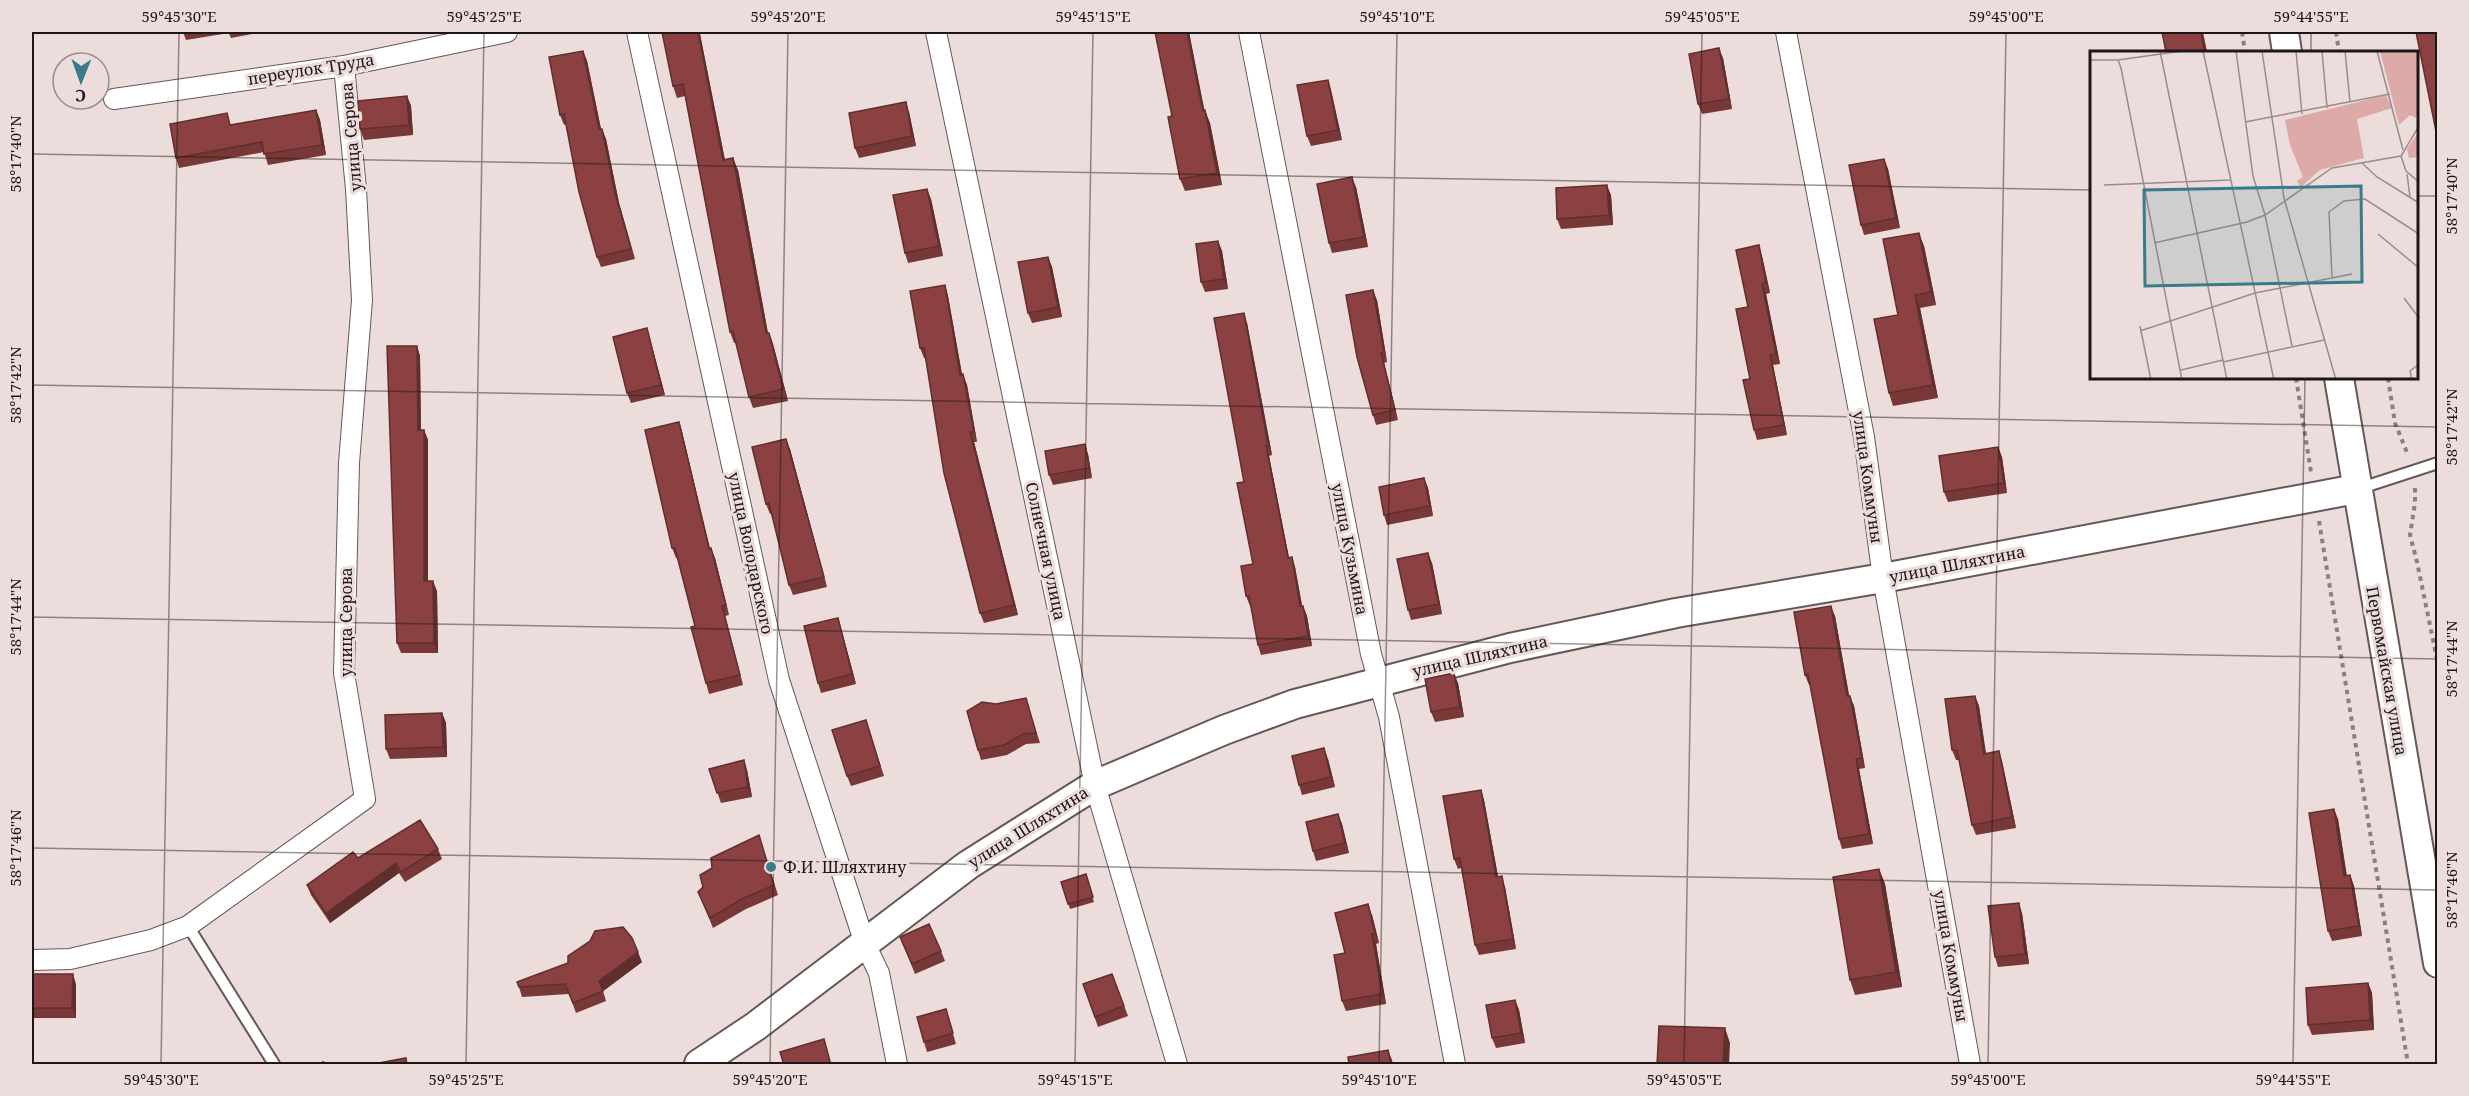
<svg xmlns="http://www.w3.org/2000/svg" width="2469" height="1096" viewBox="0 0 2469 1096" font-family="'Noto Serif',serif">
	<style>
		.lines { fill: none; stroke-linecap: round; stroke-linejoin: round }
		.lane-casing { stroke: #655857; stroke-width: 14 }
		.street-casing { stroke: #655857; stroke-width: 22 }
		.secondary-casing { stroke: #655857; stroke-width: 32 }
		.path { stroke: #8b807f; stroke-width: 4; stroke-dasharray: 4.5 4.5; stroke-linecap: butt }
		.lane { stroke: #fff; stroke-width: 10 }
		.street { stroke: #fff; stroke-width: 20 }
		.secondary { stroke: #fff; stroke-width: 28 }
		.wall { fill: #783838 }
		.shaded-wall { fill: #612e2e }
		.building { fill: #8b4141; stroke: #612e2e; stroke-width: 1.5 }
		.ticks { fill: none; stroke: #1c1616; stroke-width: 1.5; stroke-opacity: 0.45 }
		.poi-dot { fill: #387b8b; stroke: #ecdcdb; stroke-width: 2 }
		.labels { text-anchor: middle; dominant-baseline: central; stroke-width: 6; stroke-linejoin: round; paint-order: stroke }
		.street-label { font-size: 16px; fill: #1c1616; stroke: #ecdcdb }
		.poi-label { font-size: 16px; fill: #1c1616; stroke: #ecdcdb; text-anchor: start }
		.inset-road { fill: none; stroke: #998d8c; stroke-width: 1.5 }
		.view { fill: #387b8b; fill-opacity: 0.15; stroke: #387b8b; stroke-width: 3 }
		.inset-edge { fill: none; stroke: #1c1616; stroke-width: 3 }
		.neatline { fill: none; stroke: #1c1616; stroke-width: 2 }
		.ticks-label { font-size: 15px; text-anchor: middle; fill: #1c1616 }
	</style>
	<rect width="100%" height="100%" fill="#ecdcdb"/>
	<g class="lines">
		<defs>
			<path id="lane" d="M2358,489L2438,463
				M188,926L274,1064"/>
			<path id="street" d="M637,32L779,680L865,944L879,973L897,1064
				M936,32L1095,785L1177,1064
				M1249,32L1371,654L1389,717L1455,1064
				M1786,32L1864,437L1883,578L1970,1064
				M114,99L344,66L507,32
				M32,960L70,959L151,940L188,926L365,799L344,673L349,463L362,300L356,189L344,66"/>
			<path id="secondary" d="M2284,32L2287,52
				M2339,378L2438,963
				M699,1064L756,1026L968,865L1095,785L1224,730L1295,704L1510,648L1676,613L1883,578L2356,489"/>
		</defs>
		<use href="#lane" class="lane-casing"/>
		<use href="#street" class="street-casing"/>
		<use href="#secondary" class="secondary-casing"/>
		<path class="path" d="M2242,32L2245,52
			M2336,32L2339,52
			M2296,378L2311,472
			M2388,378L2395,423L2408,455
			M2415,488V503L2410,535L2417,562L2438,664
			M2319,521L2408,1064"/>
		<use href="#lane" class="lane"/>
		<use href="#street" class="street"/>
		<use href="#secondary" class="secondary"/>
	</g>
	<path class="wall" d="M183,32H263L231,38L229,33L186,40Z
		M1155,32H1189L1204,111L1210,123L1222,185L1185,191L1180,179L1172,116Z
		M700,34L725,160L738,170L768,333H769L773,344L788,401L753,408L749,397L736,343H734L730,332L685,96L677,98L673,86Z
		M583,51L587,61L601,129H602L606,139L619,203L635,259L601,267L597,257L566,124L564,125L560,115Z
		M1723,58L1732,109L1702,114L1698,104Z
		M1328,80L1331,90L1342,140L1311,146L1307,136Z
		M407,96L411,106L413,135L364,140L360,129Z
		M316,110L320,120L326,155L268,165L264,152L179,168L176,158L231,125Z
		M909,112L916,146L859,158L855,148Z
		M1884,159L1888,169L1900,228L1864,235L1861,225Z
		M1356,187L1368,247L1332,253L1329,243Z
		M1611,195L1613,225L1561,229L1557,219Z
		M931,199L943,256L908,263L905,253Z
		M1218,241L1222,251L1228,289L1205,292L1201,282Z
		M1924,246L1936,305L1920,308L1938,398L1893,406L1889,393L1898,315Z
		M1762,256L1770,293L1766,294L1780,364L1773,365L1787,435L1757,440L1754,430L1750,379L1748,307Z
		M1048,257L1052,267L1062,317L1032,323L1028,313Z
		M945,285L948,296L962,375L967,385L977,442H974L1018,615L984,623L980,613L925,358H924L920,348Z
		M1377,300L1387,362L1384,363L1398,420L1376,425L1373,415Z
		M1247,323L1272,455L1269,456L1289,558L1292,557L1295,567L1302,606H1303L1307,616L1312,646L1261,655L1258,645L1251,606H1250L1246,596L1253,564L1244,482Z
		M647,328L650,339L665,395L631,403L627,393Z
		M417,346L420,356L421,430H424L428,440V581L437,591L438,653H401L397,643Z
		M679,422L682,432L710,548L715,558L729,615L725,616L743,685L709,694L706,683L695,626L677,558H676L672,548Z
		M1998,447L2002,457L2007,493L1948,502L1944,492Z
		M790,449L827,587L793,595L789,585L772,513L770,514L766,504Z
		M1088,454L1092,478L1053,485L1049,475Z
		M1424,478L1428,488L1433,516L1387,525L1384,515Z
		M1432,563L1442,614L1411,620L1408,610Z
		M1835,616L1849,696L1854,706L1865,768L1859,769L1873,844L1842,849L1839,839L1810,685H1809L1805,675Z
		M838,618L841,628L856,684L821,693L818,683Z
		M1458,683L1464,717L1435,722L1431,712Z
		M1975,696L1979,706L1986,753L2002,761L2016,828L1976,835L1972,825L1959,760H1956L1952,750Z
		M1026,698L1040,743L1026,744L1007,755L981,760L978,750L996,704Z
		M442,713L446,723L447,757L390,759L386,749Z
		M866,720L884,776L851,786L847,776Z
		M1328,759L1335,787L1302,795L1299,785Z
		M744,760L747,770L752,797L721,803L709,769Z
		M1481,790L1484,800L1498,877L1505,887L1516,949L1479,955L1475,945L1461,868L1458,869L1454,859Z
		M1338,814L1342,824L1349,853L1316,861L1313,851Z
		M2338,819L2347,876L2350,875L2354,886L2362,936L2332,941L2328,931Z
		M762,845L778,895L746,909L713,928L698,892Z
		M438,849L442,859L405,882L399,873L330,923L311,895L307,885L358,858Z
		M1879,869L1885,884L1902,987L1855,995L1850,980Z
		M1086,874L1094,902L1070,909L1061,882Z
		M2022,913L2029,964L1998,967L1995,957Z
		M1372,915L1379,943L1376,944L1386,1004L1346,1011L1342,1001L1345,953Z
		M900,937L941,951L945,961L915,974Z
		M642,962L603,991L606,1001L576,1013L569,994L522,997L519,987Z
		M32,974L76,984V1018H32Z
		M1112,974L1128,1016L1098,1027L1083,984Z
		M2368,983L2372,993L2374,1030L2312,1035L2308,1025Z
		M1515,1000L1519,1010L1525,1043L1496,1048L1492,1038Z
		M946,1009L956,1044L927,1052L924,1042Z"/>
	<path class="shaded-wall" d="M698,32H699L700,34L727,171L723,160Z
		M1187,32H1189L1207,123L1203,111Z
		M2201,32H2203L2207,52H2205L2204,50Z
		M1719,48L1723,58L1732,109L1729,99Z
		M583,51L587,61L603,139L599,129Z
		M1328,80L1331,90L1342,140L1338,130Z
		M407,96L411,106L413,135L409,125Z
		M906,102L909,112L916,146L912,136Z
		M316,110L320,120L326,155L322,145Z
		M1205,110L1210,123L1222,185L1217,173Z
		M602,129L606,139L619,203L635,259L615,193Z
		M733,158L738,170L770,345L766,333Z
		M1884,159L1888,169L1900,228L1896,218Z
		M1352,177L1356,187L1368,247L1364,237Z
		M1607,185L1611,195L1613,225L1609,215Z
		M927,189L931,199L943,256L939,246Z
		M1919,233L1924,246L1936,305L1931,292Z
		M1218,241L1222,251L1228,289L1224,279Z
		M1759,245L1762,256L1770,293L1766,283Z
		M1048,257L1052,267L1062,317L1058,307Z
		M1762,284L1766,294L1780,364L1776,354Z
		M945,285L948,296L964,385L960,375Z
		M1373,290L1377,300L1387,362L1384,352Z
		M1915,295L1920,308L1938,398L1933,385Z
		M1244,313L1247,323L1272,455L1268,445Z
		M647,328L650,339L665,395L661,385Z
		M769,333L773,344L788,401L783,389Z
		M417,346L420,356L421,440L418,430Z
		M1381,353L1384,363L1398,420L1395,410Z
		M1770,355L1773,365L1787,435L1784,425Z
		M963,374L967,385L977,442L974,432Z
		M679,422L682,432L712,559L709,549Z
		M424,430L428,440V591L424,581Z
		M970,432L974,442L1018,615L1014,605Z
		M786,439L790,449L827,587L824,577Z
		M1085,444L1088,454L1092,478L1089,468Z
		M1266,446L1269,456L1291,568L1288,558Z
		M1998,447L2002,457L2007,493L2004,483Z
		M1424,478L1428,488L1433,516L1430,506Z
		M711,548L715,558L729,615L726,605Z
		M1428,553L1432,563L1442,614L1439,604Z
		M1292,557L1295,567L1304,616L1300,606Z
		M433,581L437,591L438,653L434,643Z
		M722,606L725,616L743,685L740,675Z
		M1303,606L1307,616L1312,646L1308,636Z
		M1831,606L1835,616L1851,706L1847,696Z
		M838,618L841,628L856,684L852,674Z
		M1454,673L1458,683L1464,717L1460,707Z
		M1850,696L1854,706L1865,768L1862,758Z
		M1975,696L1979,706L1987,764L1984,754Z
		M442,713L446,723L447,757L443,747Z
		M1324,748L1328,759L1335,787L1331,777Z
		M1999,751L2002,761L2016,828L2012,817Z
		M1856,759L1859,769L1873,844L1869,834Z
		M744,760L747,770L752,797L748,787Z
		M1481,790L1484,800L1500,887L1496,877Z
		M2334,809L2338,819L2348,886L2344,876Z
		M1338,814L1342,824L1349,853L1345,843Z
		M396,863L399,873L330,923L326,913Z
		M1879,869L1885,884L1902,987L1896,972Z
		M2350,875L2354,886L2362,936L2359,926Z
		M1502,876L1505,887L1516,949L1513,939Z
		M2019,903L2022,913L2029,964L2025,954Z
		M1368,904L1372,915L1379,943L1375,933Z
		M1372,934L1376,944L1386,1004L1382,994Z
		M638,952L642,962L602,992L599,981Z
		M73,974L76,984V1018L72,1008Z
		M2368,983L2372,993L2374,1030L2370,1020Z
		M1515,1000L1519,1010L1525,1043L1521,1033Z
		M1725,1028L1730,1043L1729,1065H1723Z
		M1388,1050L1392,1060L1393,1065H1391Z"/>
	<path class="building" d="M662,32H698L723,160L733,158L766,333H769L783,389L749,397L733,331L730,332L683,84L673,86Z
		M1155,32H1187L1203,111L1205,110L1217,173L1180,179L1168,117L1172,116Z
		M2162,32H2201L2204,50L2192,52H2166Z
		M2416,32H2438V141Z
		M1719,48L1729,99L1698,104L1689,54Z
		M583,51L599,129H602L615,193L631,249L597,257L579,192L564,114L560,115L549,57Z
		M1328,80L1338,130L1307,136L1297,85Z
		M407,96L409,125L360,129L358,101Z
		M906,102L912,136L855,148L849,113Z
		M316,110L322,145L264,154L262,142L176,158L170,124L227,113L230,125Z
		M1884,159L1896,218L1861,225L1849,165Z
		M1352,177L1364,237L1329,243L1317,184Z
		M1607,185L1609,215L1557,219L1556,188Z
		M927,189L939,246L905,253L893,195Z
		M1919,233L1931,292L1915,295L1933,385L1889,393L1874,319L1898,315L1883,239Z
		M1218,241L1224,279L1201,282L1196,244Z
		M1759,245L1766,283L1762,284L1776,354L1770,355L1784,425L1754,430L1743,380L1750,379L1736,309L1748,307L1736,250Z
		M1048,257L1058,307L1028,313L1018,262Z
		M945,285L960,375L963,374L974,432H970L1014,605L980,613L944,473L924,348H920L910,291Z
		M1373,290L1384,352L1381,353L1395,410L1373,415L1357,357L1346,295Z
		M1244,313L1268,445L1266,446L1288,558L1292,557L1300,606H1303L1308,636L1258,645L1249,596H1246L1241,566L1253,564L1237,483L1244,482L1214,318Z
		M647,328L661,385L627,393L613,337Z
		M387,346H417L418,430H424V581H433L434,643H397Z
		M679,422L709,549L711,548L726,605L722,606L740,675L706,683L691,627L695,626L675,548H672L645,430Z
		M786,439L824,577L789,585L769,503L766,504L752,447Z
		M1085,444L1089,468L1049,475L1045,451Z
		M1998,447L2004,483L1944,492L1939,456Z
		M1424,478L1430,506L1384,515L1379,487Z
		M1428,553L1439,604L1408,610L1397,559Z
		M1831,606L1847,696H1850L1862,758L1856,759L1869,834L1839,839L1808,674L1805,675L1794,612Z
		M838,618L852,674L818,683L804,626Z
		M1454,673L1460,707L1431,712L1425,679Z
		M1975,696L1984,754L1999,751L2012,817L1972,825L1957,750H1952L1945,699Z
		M1026,698L1036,733L1023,734L1004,745L978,750L967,711L982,702L996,704Z
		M442,713L443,747L386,749L385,715Z
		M866,720L880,766L847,776L832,730Z
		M1324,748L1331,777L1299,785L1292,756Z
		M744,760L748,787L717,793L709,769Z
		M1481,790L1496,877L1502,876L1513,939L1475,945L1460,858L1454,859L1443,796Z
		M2334,809L2344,876L2350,875L2359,926L2328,931L2309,813Z
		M1338,814L1345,843L1313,851L1306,822Z
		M420,820L438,849L401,872L396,863L326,913L307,885L353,852L358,858Z
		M759,835L774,885L742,899L710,918L698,892L703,887L700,875L712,868L711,858Z
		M1879,869L1896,972L1850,980L1833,877Z
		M1086,874L1093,897L1068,904L1061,882Z
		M2019,903L2025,954L1995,957L1988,906Z
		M1368,904L1375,933L1372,934L1382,994L1342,1001L1334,955L1345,953L1335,913Z
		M929,924L941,951L912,964L900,937Z
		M623,927L632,938L638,952L599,981L603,991L573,1003L565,984L519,987L517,982L568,963V956L590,941L595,931Z
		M32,974H73L72,1008H32Z
		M1112,974L1124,1006L1095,1017L1083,984Z
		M2368,983L2370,1020L2308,1025L2306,988Z
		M1515,1000L1521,1033L1492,1038L1486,1005Z
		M946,1009L953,1033L924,1042L917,1017Z
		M1659,1026L1725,1028L1723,1065H1657Z
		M824,1039L831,1065H784L780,1052Z
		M1388,1050L1391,1065H1349L1348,1057Z
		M406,1058L407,1065H368Z
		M323,1062L333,1065H324Z"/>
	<path class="ticks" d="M2311,52V32M32,154L2091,190M2416,196H2438M32,385L2438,427M32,617L2438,659M32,848L2438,890M161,1064L179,32M466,1064L484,32M770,1064L788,32M1075,1064L1093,32M1379,1064L1397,32M1684,1064L1702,32M1988,1064L2006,32M2293,1064L2305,378"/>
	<circle class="poi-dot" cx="771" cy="867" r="6"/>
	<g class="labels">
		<g class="street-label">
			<text transform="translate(311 69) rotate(-9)">переулок Труда</text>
			<text transform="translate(351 137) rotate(-95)">улица Серова</text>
			<text transform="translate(1868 477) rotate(82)">улица Коммуны</text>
			<text transform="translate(1350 549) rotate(79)">улица Кузьмина</text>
			<text transform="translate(1046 551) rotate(78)">Солнечная улица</text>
			<text transform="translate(751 553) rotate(78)">улица Володарского</text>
			<text transform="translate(1957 564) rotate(-11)">улица Шляхтина</text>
			<text transform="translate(346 622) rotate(-90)">улица Серова</text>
			<text transform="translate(1480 656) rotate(-13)">улица Шляхтина</text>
			<text transform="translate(2387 671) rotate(80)">Первомайская улица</text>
			<text transform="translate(1028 827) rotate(-32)">улица Шляхтина</text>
			<text transform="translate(1951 956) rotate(80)">улица Коммуны</text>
		</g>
		<g class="poi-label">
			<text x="783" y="867">Ф.И. Шляхтину</text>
		</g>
	</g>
	<g transform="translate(2090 51)">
		<rect width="328" height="328" fill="#ecdcdb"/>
		<path d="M328,82V106L319,107L317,98Z" fill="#deaaa7"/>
		<path d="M290,0H328V63L326,67L320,64L309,74ZM296,44L302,57L267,68L274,107L230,119L211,136L207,130L213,126L200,94L195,69Z" fill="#deaaa7"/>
		<path class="inset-road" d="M70,0L137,329M113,0L184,329M146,0L163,125L175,164L202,295M172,0L194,147L246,329M206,0L212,63M232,0L237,57M255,0L260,51M287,0L313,99M0,9H28L31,17L92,329M28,9L92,0M155,71L300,43M329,75L311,105L316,120L329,131M272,112L287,126L329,152M317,123L320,146M14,134L140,129M288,183L329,217M64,192L157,171L175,164L242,117L311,105M242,226L239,161L254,150L275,148L329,183M314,247L329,267M50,275L61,329M50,280L165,242L262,223M133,311L234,289M91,319L133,309M322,329L320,320L329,313"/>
		<path class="view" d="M271,135L272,231L55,235L54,139Z"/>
		<rect width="328" height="328" class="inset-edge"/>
	</g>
	<rect width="2469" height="1096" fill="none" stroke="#ecdcdb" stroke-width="66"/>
	<g transform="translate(81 81) rotate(181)"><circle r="28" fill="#ecdcdb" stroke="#998d8c" stroke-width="1.5"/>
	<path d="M0-4.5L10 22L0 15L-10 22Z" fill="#387b8b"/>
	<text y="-9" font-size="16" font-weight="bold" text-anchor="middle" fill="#1c1616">С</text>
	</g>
	<rect x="33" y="33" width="2403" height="1030" class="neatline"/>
	<g class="ticks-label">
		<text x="179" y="22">59°45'30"E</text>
		<text x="484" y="22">59°45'25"E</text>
		<text x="788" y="22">59°45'20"E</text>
		<text x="1093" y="22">59°45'15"E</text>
		<text x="1397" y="22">59°45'10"E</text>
		<text x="1702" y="22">59°45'05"E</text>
		<text x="2006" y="22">59°45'00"E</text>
		<text x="2311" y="22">59°44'55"E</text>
		<text transform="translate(16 154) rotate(-90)" y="5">58°17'40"N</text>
		<text transform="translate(2452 196) rotate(-90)" y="5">58°17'40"N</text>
		<text transform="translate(16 385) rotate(-90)" y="5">58°17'42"N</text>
		<text transform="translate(2452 427) rotate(-90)" y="5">58°17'42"N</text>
		<text transform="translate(16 617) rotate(-90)" y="5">58°17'44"N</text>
		<text transform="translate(2452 659) rotate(-90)" y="5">58°17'44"N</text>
		<text transform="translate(16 848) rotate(-90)" y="5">58°17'46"N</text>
		<text transform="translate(2452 890) rotate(-90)" y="5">58°17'46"N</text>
		<text x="161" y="1085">59°45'30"E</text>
		<text x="466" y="1085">59°45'25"E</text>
		<text x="770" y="1085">59°45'20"E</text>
		<text x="1075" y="1085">59°45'15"E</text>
		<text x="1379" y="1085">59°45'10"E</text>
		<text x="1684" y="1085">59°45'05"E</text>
		<text x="1988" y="1085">59°45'00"E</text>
		<text x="2293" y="1085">59°44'55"E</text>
	</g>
</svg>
